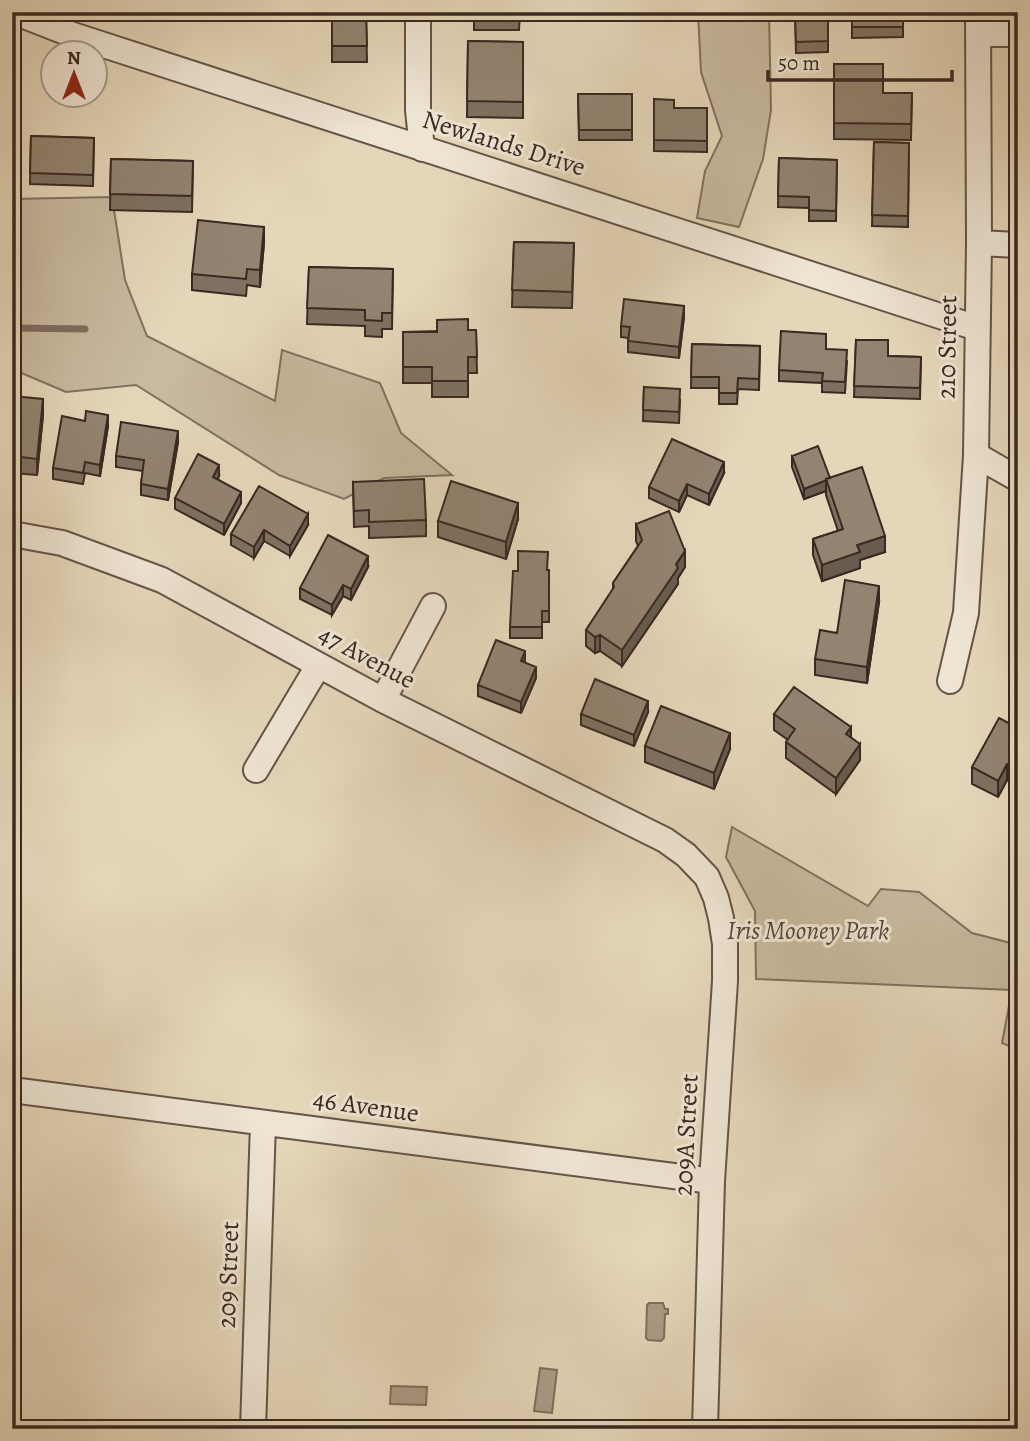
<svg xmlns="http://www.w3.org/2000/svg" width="1030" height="1441" viewBox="0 0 1030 1441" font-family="Alegreya,serif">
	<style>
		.green { fill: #c8b99f; stroke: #817160; stroke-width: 2 }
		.water { fill: #ab9b86; stroke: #7e6d5e; stroke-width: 2 }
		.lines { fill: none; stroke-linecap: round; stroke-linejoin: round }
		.stream { stroke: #7e6d5e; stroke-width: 7 }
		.street-casing { stroke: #655448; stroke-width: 28 }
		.street { stroke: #eee4d2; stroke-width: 24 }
		.wall { fill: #7e7161; stroke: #3a2922; stroke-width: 2 }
		.shaded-wall { fill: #675c4f; stroke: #3a2922; stroke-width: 2 }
		.building { fill: #938371; stroke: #3a2922; stroke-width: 2 }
		.labels { text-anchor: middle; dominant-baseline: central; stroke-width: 6; stroke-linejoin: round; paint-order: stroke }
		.street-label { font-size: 26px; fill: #3a2922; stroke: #eee4d2 }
		.park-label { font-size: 26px; font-style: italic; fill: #56463b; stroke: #eee4d2 }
	</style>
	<rect width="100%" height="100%" fill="#e5d6b9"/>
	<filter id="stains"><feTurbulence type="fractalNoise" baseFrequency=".00286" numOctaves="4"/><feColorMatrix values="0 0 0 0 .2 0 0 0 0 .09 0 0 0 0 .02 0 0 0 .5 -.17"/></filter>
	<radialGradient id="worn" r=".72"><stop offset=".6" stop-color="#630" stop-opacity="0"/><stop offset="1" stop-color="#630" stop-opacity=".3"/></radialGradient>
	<path class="green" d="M698,12H769L771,110L763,159L739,227L697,218L705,171L722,136L701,72Z
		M112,197L125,280L147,336L275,401L282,350L380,383L401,433L452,475L384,478L344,499L279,475L136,385L66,392L12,369V199Z
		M732,827L868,906L881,889L919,892L972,933L1011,943L1018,934V1050L1002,1043L1012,990L756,979L755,911L726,857Z"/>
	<path class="water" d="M649,1303H663L665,1309H668V1314H665L664,1338L661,1341L648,1340L646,1338L647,1305Z
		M540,1368L557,1370L552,1413L534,1411Z
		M391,1386L427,1387L426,1405L390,1404Z"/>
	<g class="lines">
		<path class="stream" d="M12,328L85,329"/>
		<defs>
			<path id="street" d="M14,12L73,35L977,328
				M418,12V110L422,149
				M978,34H1018
				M979,243L1018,245
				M976,455L1018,479
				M12,534L62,543L162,580L383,700L665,840L686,855L707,877L716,898L721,918L725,944V981L712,1181L705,1429
				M950,681L966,613L976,455L979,243L978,12
				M383,700L433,606
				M256,770L318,666
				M12,1090L712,1181
				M253,1429L263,1123"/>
		</defs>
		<use href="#street" class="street-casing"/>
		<use href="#street" class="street"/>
	</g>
	<path class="wall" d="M332,12H366L367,62H332Z
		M466,12H520L519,30H474V13H466Z
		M795,12H828V52L796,53Z
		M852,12H903V37L852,38Z
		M468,41L523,42V118L467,117Z
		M834,64L883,93H912L911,140L834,139Z
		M578,94H632V140H579Z
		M654,99L674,108H707V152L654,151Z
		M31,136L94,138L93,186L30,184Z
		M874,142L909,143L908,227L872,226Z
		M779,158L837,160L836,221H809V208L778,207Z
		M111,159L193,161L192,212L110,210Z
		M514,242L574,243L572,308L512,307Z
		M264,243L260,287L247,285L246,296L192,290V274Z
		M309,267L393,269L392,329H382V337L365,336V326L307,324Z
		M684,317L679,358L628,352V338L621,337V326Z
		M476,330L477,373H468V397H432V383H403V332Z
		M856,340L888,356L921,357L920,399L854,397Z
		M692,344L760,346L759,390L738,389L737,404H719V388H691Z
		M826,349L847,361L845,393L822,392V383L779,381V370Z
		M644,387L680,400L679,423L643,421Z
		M12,396L43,415L37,475L12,473Z
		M85,421L108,426L100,476L85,473L83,484L53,479V468Z
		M178,442L168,500L141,495V484L143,471L116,467V456Z
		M792,456L830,478L885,552L860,560V568L822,581L813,555V539L838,531L826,495V491L804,499L792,467Z
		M724,473L709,505L687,495L679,512L649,498V487Z
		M219,476L218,479L241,503L224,535L175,509V498Z
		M353,482L426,520V536L369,538V526L354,527Z
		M518,519L506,559L438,537V521Z
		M636,524L685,567L678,578V584L622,666L600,651L595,653L586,646V630L613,590V583L638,546L636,541Z
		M308,525L290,556L264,541L254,558L231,545V534Z
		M368,567L351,600L343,596L332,615L300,599V588Z
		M548,570H549V622H542V638H510V627Z
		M879,602L867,683L815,675V659L837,633Z
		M525,663L536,678L521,713L478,696V685Z
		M648,712L634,746L581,725V714Z
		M774,714L851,737L860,760L836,794L786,758V742L788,740L774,730Z
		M1018,728V785L1007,780L998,797L972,784V767Z
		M645,746L730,749L714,789L645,762Z"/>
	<path class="shaded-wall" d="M264,227V243L260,287V270Z
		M684,306V317L679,358V347Z
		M43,399V415L37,475V459Z
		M108,415V426L100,476V465Z
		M178,431V442L168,500V489Z
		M724,462V473L709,505V494Z
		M219,465V476L213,488V477Z
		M826,480V491L804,499V489Z
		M687,484V495L679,512V501Z
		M241,492V503L224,535V524Z
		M518,503V519L506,559V542Z
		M308,514V525L290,556V546Z
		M264,530V541L254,558V547Z
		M885,536V552L860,560V568L822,581V565L857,545Z
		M685,551V567L678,578V584L622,666V650Z
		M368,556V567L351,600V589Z
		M343,585V596L332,615V605Z
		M879,586V602L867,683V667Z
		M600,635V651L595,653V637Z
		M525,651V662L521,661Z
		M536,667V678L521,713V702Z
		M648,701V712L634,746V735Z
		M851,727V743L846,734Z
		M730,733V749L714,789V773Z
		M860,744V760L836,794V778Z
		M1007,764V780L998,797V781Z"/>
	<path class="building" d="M332,12H366L367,46H332Z
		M474,12H519V19H474Z
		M795,12H828V41L796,42Z
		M852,12H903V27H852Z
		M468,41L523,42V102L467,101Z
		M834,64H883V93H912L911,124L834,123Z
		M578,94H632V130H579Z
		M654,99L674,100V108H707V141L654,140Z
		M31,136L94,138L93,175L30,173Z
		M874,142L909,143L908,216L872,215Z
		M779,158L837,160L836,211L809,210V197L778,196Z
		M111,159L193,161L192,196L110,194Z
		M198,220L264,227L260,270L247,269L246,279L192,274Z
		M514,242L574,243L572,292L512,290Z
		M309,267L393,269L392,313H382V321L365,320V310L307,308Z
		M624,299L684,306L679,347L628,341L630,327L621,326Z
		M468,319V330H476L477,357H468V381H432V367H403V332H437V320Z
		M781,331L826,334V349L847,350L845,382L822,381L823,373L779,370Z
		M856,340H888V356L921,357L920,388L854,386Z
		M692,344L760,346L759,379L738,378L737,393H719V377H691Z
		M644,387L680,389L679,412L643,410Z
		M12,396L43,399L37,459L12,456Z
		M86,411L108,415L100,465L85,462L83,473L53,468L62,416L85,421Z
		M121,422L178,431L168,489L141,484L144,460L116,456Z
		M672,439L724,462L709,494L687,484L679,501L649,487Z
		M818,446L830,478L826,479L827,480L804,489L792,456Z
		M198,454L219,465L213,477L241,492L224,524L175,498Z
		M862,467L885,536L857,545L860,552L822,565L813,539L843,529L826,479Z
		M424,479L426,520L369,522V510L354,511L353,482Z
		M451,481L518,503L506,542L438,521Z
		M259,486L308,514L290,546L264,530L254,547L231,534Z
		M669,511L685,551L676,564L678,568L622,650L600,635L595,637L586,630L614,587L613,583L642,540L636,524Z
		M328,535L368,556L351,589L343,585L332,605L300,588Z
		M518,551L548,552L547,570H549V611H542V627H510L513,571H518Z
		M845,580L879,586L867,667L815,659L820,630L837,633Z
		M496,640L525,651L521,661L536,667L521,702L478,685Z
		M595,679L648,701L634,735L581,714Z
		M794,687L851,727L846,734L860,744L836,778L786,742L795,729L774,714Z
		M661,706L730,733L714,773L645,746Z
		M999,718L1018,728V769L1007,764L998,781L972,767Z"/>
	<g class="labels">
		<g class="street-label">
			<text transform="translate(504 143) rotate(17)">Newlands Drive</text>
			<text transform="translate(947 347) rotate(-89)">210 Street</text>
			<text transform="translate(367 657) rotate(28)">47 Avenue</text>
			<text transform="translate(366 1106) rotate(8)">46 Avenue</text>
			<text transform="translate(686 1135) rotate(-87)">209A Street</text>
			<text transform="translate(228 1275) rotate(-88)">209 Street</text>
		</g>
		<g class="park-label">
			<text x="808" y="930">Iris Mooney Park</text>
		</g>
	</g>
	<rect width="1030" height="1441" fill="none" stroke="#e5d6b9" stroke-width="42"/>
	<rect x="14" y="14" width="1002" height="1413" fill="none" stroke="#3a2922" stroke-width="3.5"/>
	<rect x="21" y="21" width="988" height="1399" fill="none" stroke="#3a2922" stroke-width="2"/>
	<g transform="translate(74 74)"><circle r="33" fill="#eee4d2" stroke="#a6998c" stroke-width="2"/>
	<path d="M0-5L12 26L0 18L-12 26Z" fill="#8f2418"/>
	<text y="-10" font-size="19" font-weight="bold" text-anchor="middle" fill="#3a2922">N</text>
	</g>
	<path d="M768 70v10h184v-10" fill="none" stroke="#3a2922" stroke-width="3.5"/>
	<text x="778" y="70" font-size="21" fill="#3a2922" stroke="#eee4d2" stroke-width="5" paint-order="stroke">50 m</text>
	<rect width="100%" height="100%" filter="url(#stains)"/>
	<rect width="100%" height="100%" fill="url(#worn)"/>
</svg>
